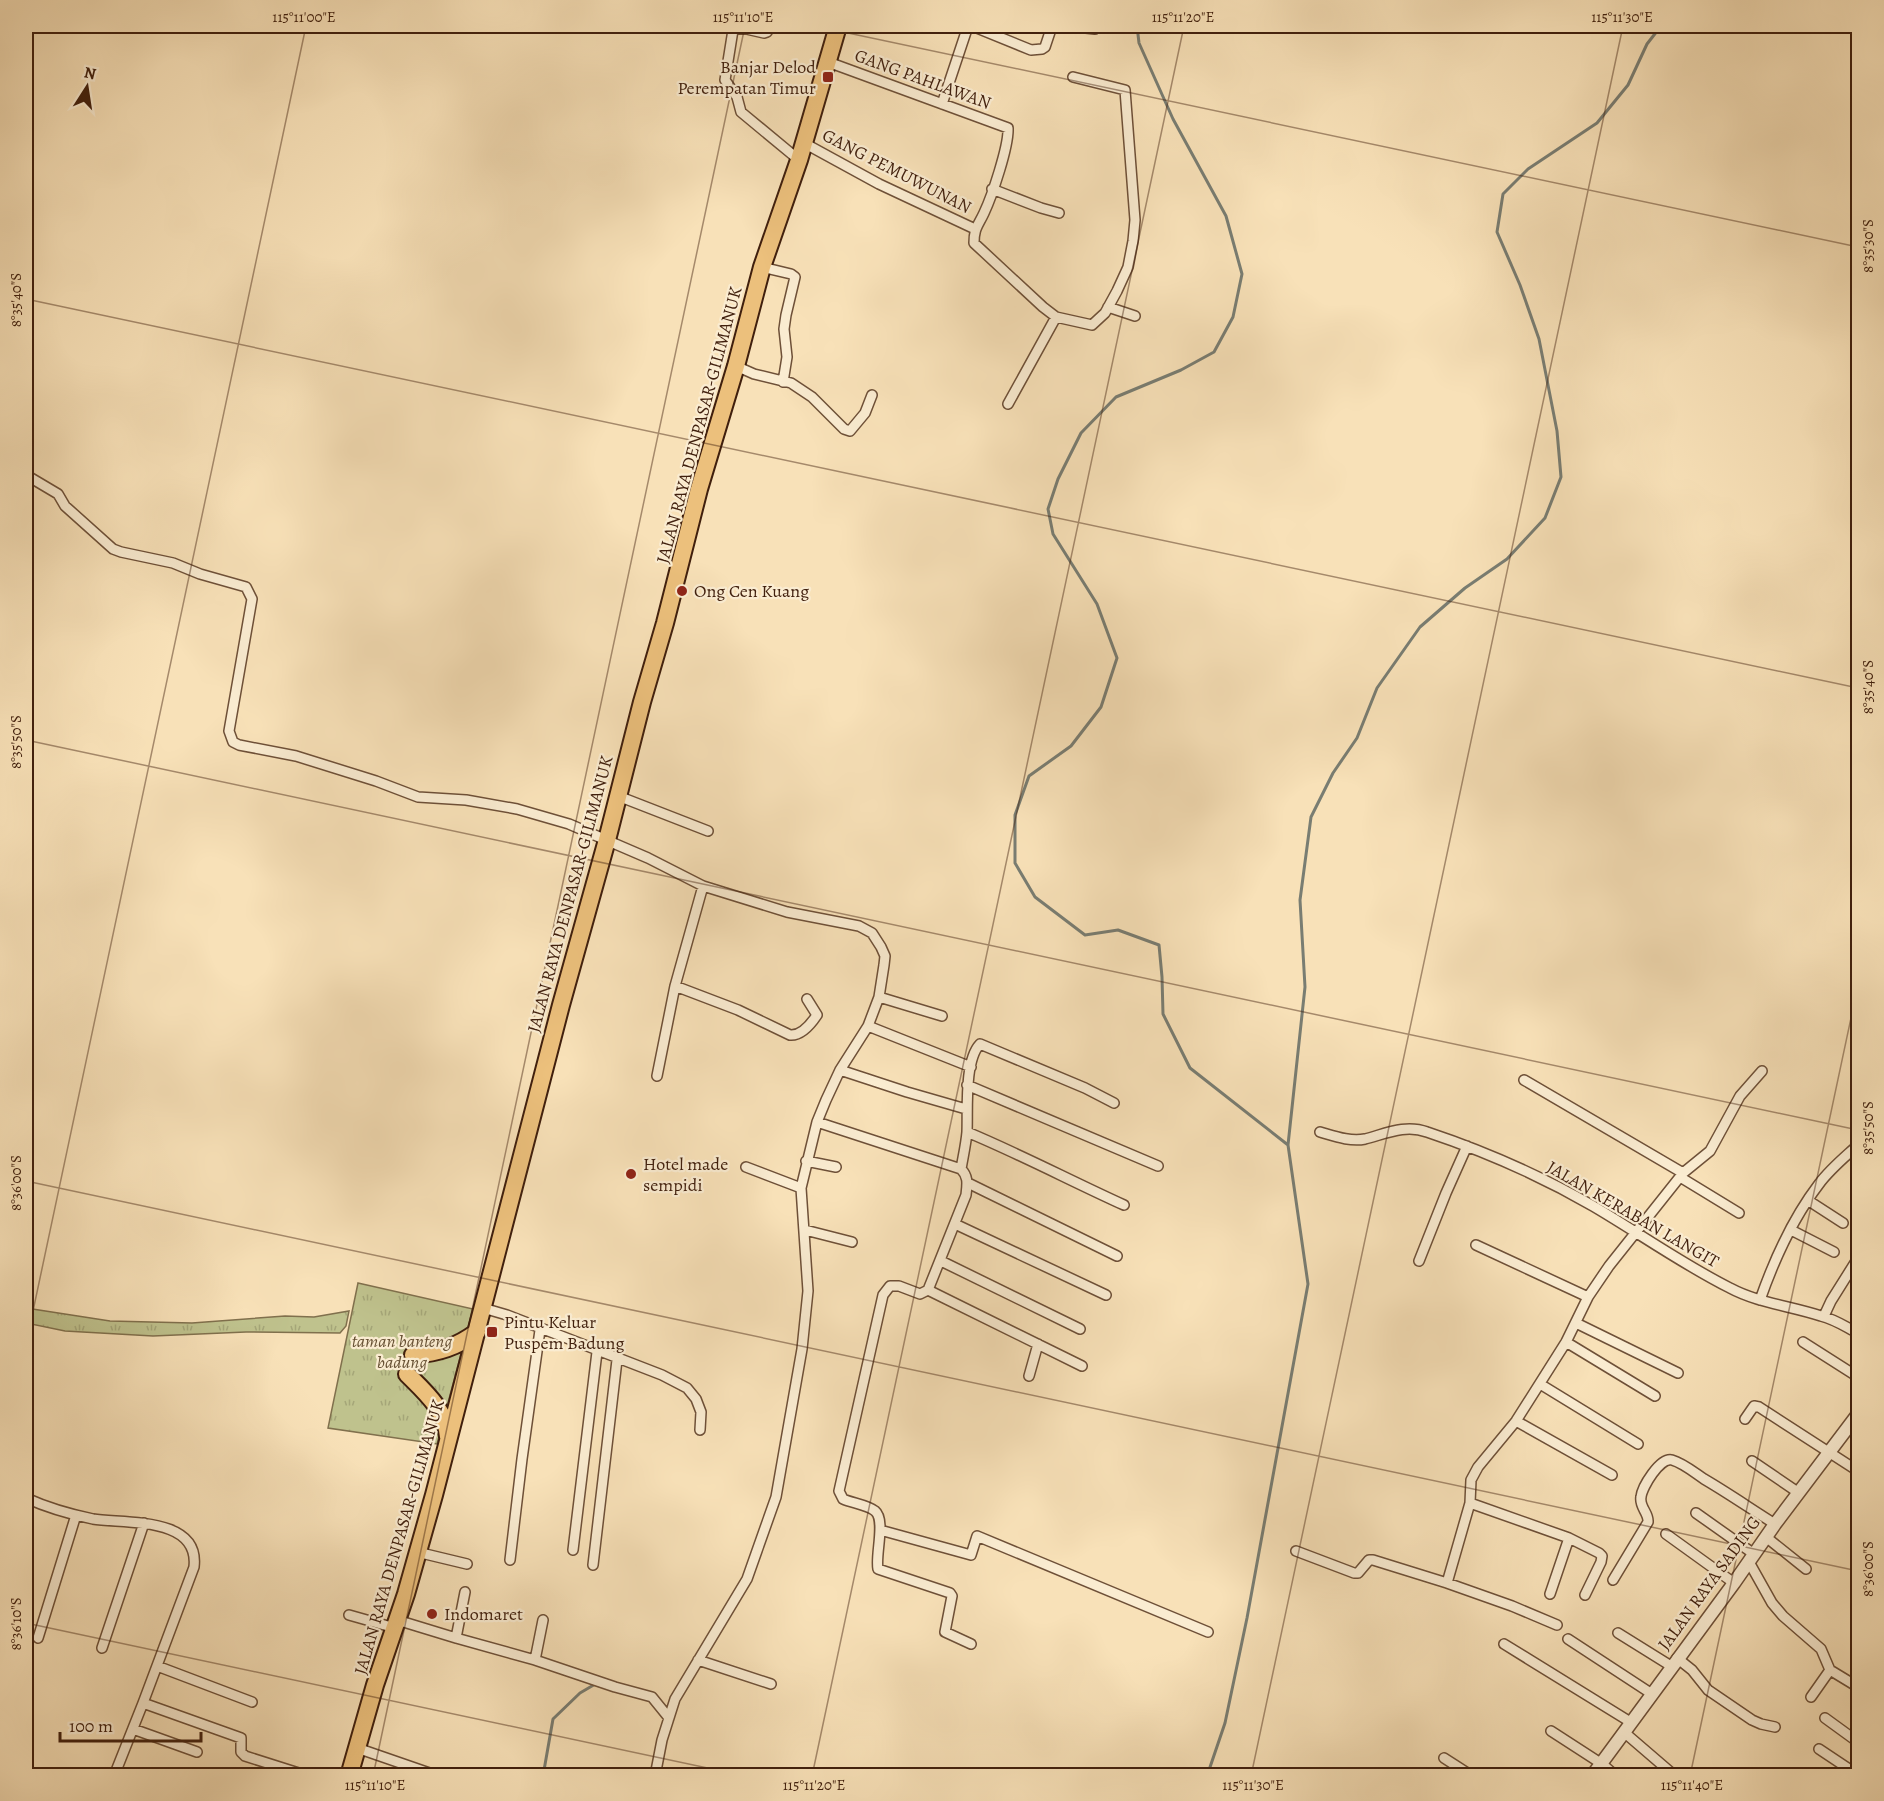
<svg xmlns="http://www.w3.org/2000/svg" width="1884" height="1801" viewBox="0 0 1884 1801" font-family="Alegreya,serif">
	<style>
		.grass { fill: url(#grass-tufts); stroke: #80704d; stroke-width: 1.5 }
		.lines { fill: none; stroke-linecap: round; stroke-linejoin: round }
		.stream { stroke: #797d72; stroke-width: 3 }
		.minor-casing { stroke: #6e5038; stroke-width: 12 }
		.tertiary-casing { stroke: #6e5038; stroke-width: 15 }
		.trunk-casing { stroke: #401f0d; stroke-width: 20 }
		.minor { stroke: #faecd1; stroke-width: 9 }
		.tertiary { stroke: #faecd1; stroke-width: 12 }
		.trunk { stroke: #ecc07c; stroke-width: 16 }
		.ticks { fill: none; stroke: #401f0d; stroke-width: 1.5; stroke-opacity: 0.45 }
		.poi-dot { fill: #8f2418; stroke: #faecd1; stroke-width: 2 }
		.labels { text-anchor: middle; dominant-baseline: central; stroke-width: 4.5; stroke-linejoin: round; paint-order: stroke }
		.poi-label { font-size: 18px; fill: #401f0d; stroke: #faecd1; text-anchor: start }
		.street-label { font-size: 18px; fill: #401f0d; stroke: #faecd1 }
		.park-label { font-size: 18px; font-style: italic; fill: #665033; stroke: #faecd1 }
		.neatline { fill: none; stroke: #401f0d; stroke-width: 2 }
		.ticks-label { font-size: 15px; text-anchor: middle; fill: #401f0d }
	</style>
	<defs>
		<pattern id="grass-tufts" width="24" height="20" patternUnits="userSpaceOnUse" patternTransform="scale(1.5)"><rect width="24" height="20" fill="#bfc28d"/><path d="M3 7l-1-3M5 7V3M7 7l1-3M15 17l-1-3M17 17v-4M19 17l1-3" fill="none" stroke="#a5a678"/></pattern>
	</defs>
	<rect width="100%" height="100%" fill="#f8e1b8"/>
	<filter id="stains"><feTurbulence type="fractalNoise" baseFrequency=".00333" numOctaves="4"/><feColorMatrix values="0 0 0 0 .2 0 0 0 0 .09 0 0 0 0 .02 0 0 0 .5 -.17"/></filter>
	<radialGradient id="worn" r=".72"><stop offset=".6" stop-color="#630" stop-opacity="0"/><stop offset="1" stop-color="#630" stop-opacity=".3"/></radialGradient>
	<path class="grass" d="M358,1283L473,1309L437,1444L328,1428Z
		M26,1308L110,1321L192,1323L285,1316L314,1317L349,1311L346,1326L340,1333L246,1332L153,1336L65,1331L26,1323Z"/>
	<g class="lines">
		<path class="stream" d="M1137,26L1139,43L1173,119L1226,216L1242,274L1233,317L1214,352L1181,370L1116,397L1081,433L1058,479L1048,509L1053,534L1097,604L1117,658L1101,707L1071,746L1029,776L1015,815V863L1035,897L1085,935L1118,930L1159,945L1162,977L1163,1014L1190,1068L1288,1145
			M543,1776L553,1719L580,1693L597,1683
			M1207,1776L1225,1723L1247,1618L1308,1284L1288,1145L1305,987L1300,900L1311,817L1333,773L1357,738L1377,688L1420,627L1465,588L1507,559L1545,518L1561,477L1557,431L1539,339L1520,285L1497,232L1503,194L1528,169L1597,123L1628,85L1647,44L1661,26"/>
		<defs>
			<path id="minor" d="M770,26L767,32L764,33L742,28L733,30L725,80L737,97L741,112L799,160
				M972,26L1031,50L1042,49L1045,47L1051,29L1058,26
				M1067,26L1095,29
				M828,62L1008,128C1009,146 992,196 984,213C978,226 974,228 974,243L1043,307L1056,317L1092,325L1105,313L1117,291L1128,267L1133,241L1135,220L1125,90L1073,77
				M942,104L968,26
				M804,143L879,184L975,229
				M992,189L1041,208L1059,213
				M762,267L791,274L795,277L786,315L784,329L787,357L783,382
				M1108,307L1135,316
				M736,366L754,374L791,383L812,397L844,429L850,431L865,413L872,395
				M1008,404L1056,317
				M26,475L58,494L65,506L113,549L121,552L173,563L200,574L246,587L252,599L229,731L233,742L239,745L296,756L376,781L418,797L466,800L517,809L569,824L648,858L703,886L787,912L859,926L872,933L881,947L885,956L884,965L879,997L868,1026L840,1070L826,1100L817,1122L801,1188L808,1291L802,1349L776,1497L747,1579L675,1699L662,1740L655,1776
				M618,796L708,831
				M675,986L738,1010L790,1035C801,1036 811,1024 817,1015L807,999
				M879,997L942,1016
				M868,1026L971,1067
				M840,1070L907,1092L966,1109
				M657,1076L675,986L703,886
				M1524,1080L1683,1173
				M967,1085L1158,1166
				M817,1122L961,1169C969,1177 967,1185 966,1195L928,1290L1082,1366
				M967,1132C1020,1154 1071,1181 1124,1205
				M1320,1132C1334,1136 1350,1142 1365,1139C1385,1134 1405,1124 1427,1132C1484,1151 1541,1176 1593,1206C1639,1233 1682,1264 1730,1288C1758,1303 1791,1306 1821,1316C1834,1319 1846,1327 1858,1333
				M806,1161L836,1167
				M746,1167L801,1188
				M961,1169C963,1157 966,1144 967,1132C968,1110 964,1061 980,1044L1085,1088L1114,1103
				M1680,1177L1739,1213
				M968,1183L1117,1256
				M1809,1201L1843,1223
				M955,1224L1106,1295
				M805,1230L852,1242
				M1791,1230L1834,1252
				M1476,1245L1588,1297
				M941,1261L1080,1329
				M1419,1261L1446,1193L1467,1146
				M928,1290L920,1294L899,1286H890L883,1295L839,1491L843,1499C852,1503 868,1505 875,1511C886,1520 875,1555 878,1569L950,1593L952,1596L945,1632L971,1644
				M1760,1300C1774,1260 1793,1218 1819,1184C1830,1169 1845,1157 1858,1145
				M483,1308L507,1315L662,1375L687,1388L696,1399L701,1412L700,1430
				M1824,1316L1831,1301L1858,1258
				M1576,1323L1678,1373
				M1566,1342L1655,1396
				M1803,1342L1858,1377
				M1029,1376L1038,1344
				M1540,1384L1638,1444
				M1745,1419L1754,1406L1759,1407L1858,1471
				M1516,1421L1612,1475
				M1752,1461L1799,1493
				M26,1498C48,1508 69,1514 93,1519C124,1524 200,1516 194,1567L143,1703L114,1776
				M1470,1503L1569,1538L1599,1553L1602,1556L1601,1562L1585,1595
				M1696,1513L1754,1554
				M880,1530L971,1555L977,1536L1208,1632
				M1666,1534L1734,1583
				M1766,1537L1806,1569
				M573,1550L597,1352
				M1296,1551L1354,1573H1358L1369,1560H1373L1447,1583L1512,1606L1557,1625
				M417,1552L467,1564
				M510,1560L522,1459L540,1330
				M1749,1562L1772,1603L1783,1616L1821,1649L1830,1670L1858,1687
				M593,1565L617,1360
				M1613,1580L1648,1522C1649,1513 1639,1507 1641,1497C1642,1487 1660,1457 1672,1460C1683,1463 1695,1473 1704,1479C1728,1493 1751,1509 1775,1524
				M1447,1583L1470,1503L1471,1480L1478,1467L1516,1421L1566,1342L1588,1297L1609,1266L1683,1173L1710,1151L1740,1096L1762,1071
				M1550,1594L1569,1538
				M349,1615L395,1628
				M397,1620L456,1638L535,1660L615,1687L652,1697L669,1718
				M1618,1633L1671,1666
				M38,1638L76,1515
				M456,1638L465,1592
				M1568,1639L1652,1694
				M1504,1644L1632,1723
				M102,1648L144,1523
				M1677,1658L1692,1670L1708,1690L1752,1720L1761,1724L1775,1727
				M535,1660L543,1620
				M698,1660L771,1684
				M157,1666L252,1702
				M1811,1697L1830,1670
				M143,1703L241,1738V1752L245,1756L308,1776
				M1825,1718L1858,1742
				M133,1729L197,1752
				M1551,1731L1602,1764L1616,1776
				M1625,1733L1675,1776
				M357,1748L438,1776
				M1819,1749L1858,1775
				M1444,1758L1472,1776
				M1824,1774L1826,1776"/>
			<path id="tertiary" d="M1592,1776L1734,1583L1775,1524L1858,1414"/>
			<path id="trunk" d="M413,1355C438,1353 457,1347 477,1332
				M407,1374C425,1392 446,1410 448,1437
				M349,1776L375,1685L406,1594L434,1495L561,1005L607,840L642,702L665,623L699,489L736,366L762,267L799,160L838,26"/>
		</defs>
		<use href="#minor" class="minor-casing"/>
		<use href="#tertiary" class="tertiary-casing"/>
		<use href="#trunk" class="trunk-casing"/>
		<use href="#minor" class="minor"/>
		<use href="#tertiary" class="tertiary"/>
		<use href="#trunk" class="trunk"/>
	</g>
	<path class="ticks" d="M815,26L1858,247M26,299L1858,688M26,740L1858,1130M26,1181L1858,1571M26,1344L306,26M26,1623L745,1776M373,1776L745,26M812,1776L1184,26M1251,1776L1623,26M1690,1776L1858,985"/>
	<g class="poi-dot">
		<rect x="822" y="71" width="12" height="12" rx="3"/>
		<circle cx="682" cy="591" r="6"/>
		<circle cx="631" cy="1174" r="6"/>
		<rect x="486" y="1326" width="12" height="12" rx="3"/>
		<circle cx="432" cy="1614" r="6"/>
	</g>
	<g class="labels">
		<g class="poi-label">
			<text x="816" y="67" text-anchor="end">Banjar Delod<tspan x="816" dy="21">Perempatan Timur</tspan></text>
			<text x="694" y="591">Ong Cen Kuang</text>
			<text x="643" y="1164">Hotel made<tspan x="643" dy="21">sempidi</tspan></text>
			<text x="504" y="1322">Pintu Keluar<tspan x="504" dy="21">Puspem Badung</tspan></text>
			<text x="444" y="1614">Indomaret</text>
		</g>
		<g class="street-label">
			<text transform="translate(923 79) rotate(20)">GANG PAHLAWAN</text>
			<text transform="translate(897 171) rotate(27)">GANG PEMUWUNAN</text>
			<text transform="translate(699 425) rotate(-75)">JALAN RAYA DENPASAR-GILIMANUK</text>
			<text transform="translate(570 894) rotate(-75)">JALAN RAYA DENPASAR-GILIMANUK</text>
			<text transform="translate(1633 1214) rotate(30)">JALAN KERABAN LANGIT</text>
			<text transform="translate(399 1537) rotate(-74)">JALAN RAYA DENPASAR-GILIMANUK</text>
			<text transform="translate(1709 1583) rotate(-54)">JALAN RAYA SADING</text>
		</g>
		<g class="park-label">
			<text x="402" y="1341">taman banteng<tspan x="402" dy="21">badung</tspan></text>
		</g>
	</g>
	<rect width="1884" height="1801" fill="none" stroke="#f8e1b8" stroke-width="66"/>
	<g transform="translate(87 87) rotate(12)" stroke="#faecd1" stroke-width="4.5" paint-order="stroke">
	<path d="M0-4.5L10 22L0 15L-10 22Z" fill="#401f0d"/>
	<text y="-9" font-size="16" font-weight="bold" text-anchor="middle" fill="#401f0d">N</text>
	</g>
	<path d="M60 1732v9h141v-9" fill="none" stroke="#401f0d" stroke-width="3"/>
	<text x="69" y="1732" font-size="18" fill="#401f0d" stroke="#faecd1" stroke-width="4.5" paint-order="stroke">100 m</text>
	<rect x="33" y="33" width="1818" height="1735" class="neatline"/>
	<g class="ticks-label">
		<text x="304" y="22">115°11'00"E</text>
		<text x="743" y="22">115°11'10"E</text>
		<text x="1183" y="22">115°11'20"E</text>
		<text x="1622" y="22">115°11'30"E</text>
		<text transform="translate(1868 246) rotate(-90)" y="5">8°35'30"S</text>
		<text transform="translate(16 300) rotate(-90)" y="5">8°35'40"S</text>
		<text transform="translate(1868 687) rotate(-90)" y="5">8°35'40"S</text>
		<text transform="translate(16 742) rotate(-90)" y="5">8°35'50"S</text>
		<text transform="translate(1868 1128) rotate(-90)" y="5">8°35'50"S</text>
		<text transform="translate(16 1183) rotate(-90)" y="5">8°36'00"S</text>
		<text transform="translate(1868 1569) rotate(-90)" y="5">8°36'00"S</text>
		<text transform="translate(16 1624) rotate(-90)" y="5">8°36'10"S</text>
		<text x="375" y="1790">115°11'10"E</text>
		<text x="814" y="1790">115°11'20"E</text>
		<text x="1253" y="1790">115°11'30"E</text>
		<text x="1692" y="1790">115°11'40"E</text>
	</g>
	<rect width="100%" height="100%" filter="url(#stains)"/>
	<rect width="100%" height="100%" fill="url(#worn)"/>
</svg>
